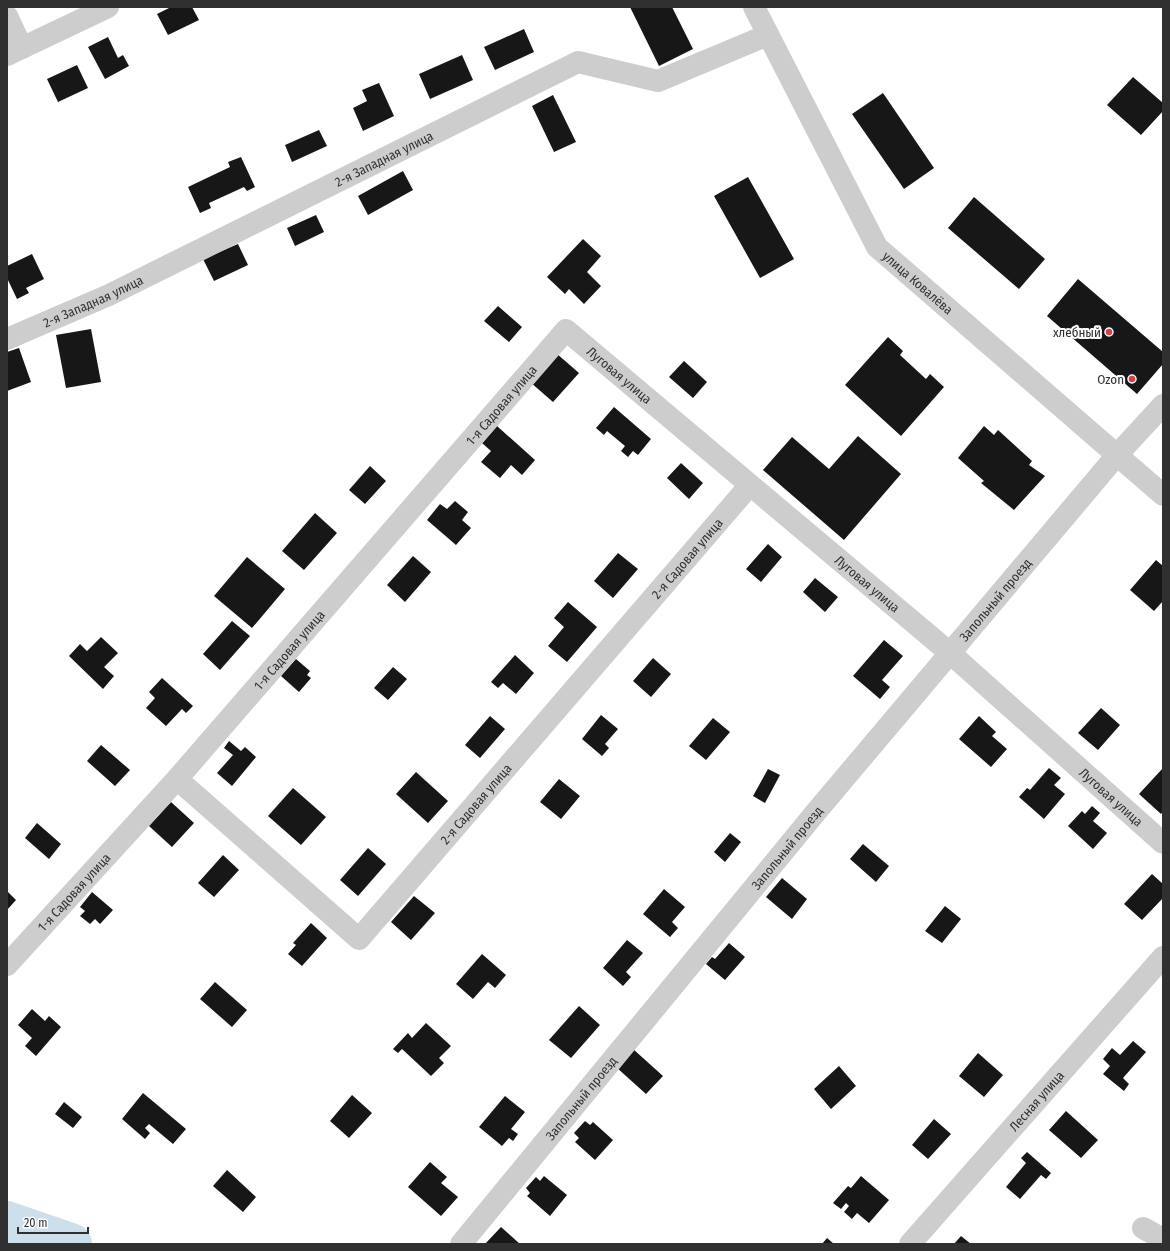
<svg xmlns="http://www.w3.org/2000/svg" width="1170" height="1251" viewBox="0 0 1170 1251" font-family="'Fira Sans Condensed',sans-serif">
	<style>
		.lines { fill: none; stroke-linecap: round; stroke-linejoin: round }
		.river { stroke: #cddfeb; stroke-width: 42 }
		.building { fill: #171717 }
		.minor { stroke: #cdcdcd; stroke-width: 22 }
		.poi-dot { fill: #da4048; stroke: #fff; stroke-width: 1.5 }
		.labels { text-anchor: middle; dominant-baseline: central; stroke-width: 4; stroke-linejoin: round; paint-order: stroke }
		.street-label { font-size: 13px; fill: #303030; stroke: #fff }
		.poi-label { font-size: 13px; fill: #303030; stroke: #fff; text-anchor: end }
	</style>
	<rect width="100%" height="100%" fill="#fff"/>
	<g class="lines">
		<path class="river" d="M7,1222L71,1244"/>
	</g>
	<path class="building" d="M171,7H192L199,20L168,35L157,14Z
		M630,7H672L693,49L659,66Z
		M524,29L534,52L495,70L484,47Z
		M108,37L118,58L123,55L129,66L105,79L88,47Z
		M462,55L473,80L430,99L419,74Z
		M77,65L88,88L58,102L47,79Z
		M1133,77L1163,103V111L1141,135L1107,105Z
		M379,83L394,116L363,131L353,108L367,101L362,90Z
		M883,93L934,168L904,189L852,114Z
		M553,95L576,142L554,152L532,106Z
		M319,130L327,146L292,162L285,145Z
		M241,157L255,187L247,191L244,187L209,203L211,208L200,213L188,187L230,167L228,162Z
		M403,171L413,190L368,215L358,196Z
		M748,177L794,259L760,278L714,196Z
		M974,197L1045,259L1019,289L948,228Z
		M316,215L324,232L295,246L287,228Z
		M583,239L601,256L587,272L601,286L584,304L569,289L565,294L547,277Z
		M238,244L248,265L214,281L201,255L215,248L217,253Z
		M32,254L44,279L26,288L29,293L17,299L7,278V266Z
		M1078,279L1163,352V364L1137,394L1047,316Z
		M498,306L522,327L509,342L484,321Z
		M91,329L101,382L66,388L56,335Z
		M888,337L903,351L900,355L926,379L930,374L944,387L901,436L845,385Z
		M19,348L31,382L7,391V352Z
		M556,353L579,373L553,402L530,382Z
		M684,361L707,382L693,398L669,377Z
		M614,407L651,439L638,455L633,451L628,457L621,451L625,446L607,431L604,435L596,428Z
		M497,426L535,460L522,475L511,465L500,478L481,462L491,451L482,443Z
		M984,426L994,435L998,430L1032,461L1029,465L1045,476L1014,510L981,483L984,481L958,458Z
		M858,436L901,474L844,540L763,470L792,437L829,469Z
		M681,463L703,483L689,499L667,478Z
		M370,466L386,481L365,504L349,490Z
		M455,501L468,512L462,520L471,528L456,545L427,520L440,504L447,509Z
		M315,513L337,533L304,570L282,551Z
		M768,544L782,557L761,582L746,569Z
		M618,553L638,569L613,598L594,581Z
		M413,556L431,572L405,602L387,585Z
		M247,557L285,589L252,628L214,596Z
		M1156,560L1163,566V601L1154,611L1130,590Z
		M815,578L838,597L825,612L803,592Z
		M568,602L597,627L567,662L548,646L564,627L554,618Z
		M232,621L250,636L220,670L203,654Z
		M101,637L118,653L104,667L114,676L103,689L69,656L80,644L87,651Z
		M884,640L903,656L882,680L890,687L880,699L853,676Z
		M515,655L534,673L516,694L503,683L498,688L491,682Z
		M653,658L671,674L651,697L633,681Z
		M296,659L310,671L307,675L311,678L299,692L281,676Z
		M393,667L407,679L388,700L374,688Z
		M162,678L193,706L186,713L182,709L166,726L146,708L155,698L149,692Z
		M1101,708L1120,725L1098,750L1078,733Z
		M601,715L618,729L605,744L609,748L602,756L582,739Z
		M490,716L505,729L480,758L465,745Z
		M979,716L996,732L992,736L1007,749L991,767L959,739Z
		M713,718L730,732L706,760L689,746Z
		M229,741L241,751L245,747L256,757L232,786L217,773L233,755L224,748Z
		M101,745L130,770L115,786L87,761Z
		M1049,768L1061,778L1054,785L1065,794L1044,819L1019,797L1027,788L1030,790Z
		M1163,768V811L1161,814L1139,794Z
		M768,769L780,775L765,803L753,796Z
		M416,772L448,801L428,823L396,794Z
		M559,779L580,796L561,819L540,802Z
		M293,788L326,817L301,845L268,816Z
		M171,802L194,823L172,847L149,826Z
		M1092,806L1100,813L1093,821L1107,833L1093,849L1068,826L1082,811L1085,814Z
		M37,823L61,844L49,859L25,838Z
		M730,833L741,842L725,862L714,852Z
		M863,844L889,866L876,882L850,859Z
		M368,848L386,864L358,896L340,880Z
		M223,855L239,870L214,897L198,883Z
		M1152,874L1163,884V898L1142,920L1124,904Z
		M782,878L807,899L792,919L766,897Z
		M664,889L685,907L672,922L678,928L670,937L643,914Z
		M7,891L16,900L7,910Z
		M92,892L113,910L100,924L95,919L90,924L80,916L85,911L80,907Z
		M414,896L435,913L411,940L391,922Z
		M945,906L961,919L942,943L925,931Z
		M311,923L327,938L302,966L288,954L296,945L293,943Z
		M627,940L643,953L626,972L631,977L623,986L603,968Z
		M729,943L745,957L725,980L706,964L712,957L715,959Z
		M482,954L506,975L495,988L488,982L473,999L456,984Z
		M215,982L247,1010L232,1027L200,999Z
		M579,1006L600,1025L571,1058L549,1040Z
		M32,1009L45,1021L49,1016L61,1027L36,1056L25,1046L32,1038L18,1025Z
		M426,1023L451,1046L439,1058L444,1063L431,1076L402,1049L398,1053L393,1049L408,1033L412,1038Z
		M1133,1041L1146,1052L1123,1078L1129,1084L1124,1091L1103,1074L1110,1066L1103,1059L1112,1048L1120,1055Z
		M633,1049L663,1076L646,1094L616,1067Z
		M978,1053L1003,1075L984,1097L959,1076Z
		M839,1066L856,1086L831,1109L814,1089Z
		M143,1093L186,1129L173,1144L149,1124L145,1128L150,1133L145,1139L122,1119Z
		M352,1095L372,1113L349,1138L330,1121Z
		M505,1096L525,1112L511,1129L518,1134L513,1141L509,1138L502,1146L479,1127Z
		M64,1102L82,1117L73,1128L55,1114Z
		M1066,1111L1098,1140L1081,1158L1049,1130Z
		M934,1119L951,1134L928,1159L912,1145Z
		M585,1121L590,1125L593,1122L613,1140L595,1160L575,1142L579,1138L574,1133Z
		M1027,1152L1051,1173L1046,1179L1041,1175L1020,1199L1006,1187L1026,1163L1021,1158Z
		M430,1162L447,1177L441,1183L458,1197L441,1216L408,1187Z
		M227,1170L256,1197L243,1212L213,1186Z
		M544,1176L567,1195L550,1216L527,1196L530,1193L526,1188L536,1177L540,1181Z
		M861,1176L889,1200L869,1223L857,1213L852,1219L844,1212L849,1206L846,1203L841,1209L833,1203L848,1186L851,1188Z
		M501,1227L520,1244H485Z
		M961,1236L971,1244H954Z
		M827,1238L834,1244H822Z"/>
	<g class="lines">
		<g class="minor">
			<path id="s1" d="M754,7L877,247L1163,495"/>
			<path d="M7,16L22,48"/>
			<path d="M7,55L108,7"/>
			<path id="s2" d="M7,339L109,295L578,62L658,81L768,35"/>
			<path id="s3" d="M177,779L359,939L750,485"/>
			<path id="s4" d="M7,965L177,779L566,330L950,653L1163,843"/>
			<path d="M1143,1228L1163,1239"/>
			<path id="s5" d="M461,1244L816,812L1117,455L1163,405"/>
			<path id="s6" d="M910,1244L1163,957"/>
		</g>
	</g>
	<g class="poi-dot">
		<circle cx="1109" cy="332" r="4"/>
		<circle cx="1132" cy="379" r="4"/>
	</g>
	<g class="labels">
		<g class="street-label">
			<text stroke="none"><textPath href="#s2" startOffset="418">2-я Западная улица</textPath></text>
			<text stroke="none"><textPath href="#s1" startOffset="324">улица Ковалёва</textPath></text>
			<text stroke="none"><textPath href="#s2" startOffset="94">2-я Западная улица</textPath></text>
			<text stroke="none"><textPath href="#s4" startOffset="916">Луговая улица</textPath></text>
			<text stroke="none"><textPath href="#s4" startOffset="747">1-я Садовая улица</textPath></text>
			<text stroke="none"><textPath href="#s3" startOffset="745">2-я Садовая улица</textPath></text>
			<text stroke="none"><textPath href="#s4" startOffset="1240">Луговая улица</textPath></text>
			<text stroke="none"><textPath href="#s5" startOffset="837">Запольный проезд</textPath></text>
			<text stroke="none"><textPath href="#s4" startOffset="423">1-я Садовая улица</textPath></text>
			<text stroke="none"><textPath href="#s4" startOffset="1564">Луговая улица</textPath></text>
			<text stroke="none"><textPath href="#s3" startOffset="421">2-я Садовая улица</textPath></text>
			<text stroke="none"><textPath href="#s5" startOffset="513">Запольный проезд</textPath></text>
			<text stroke="none"><textPath href="#s4" startOffset="99">1-я Садовая улица</textPath></text>
			<text stroke="none"><textPath href="#s5" startOffset="189">Запольный проезд</textPath></text>
			<text stroke="none"><textPath href="#s6" startOffset="191">Лесная улица</textPath></text>
		</g>
		<g class="poi-label">
			<text x="1101" y="332">хлебный</text>
			<text x="1124" y="379">Ozon</text>
		</g>
	</g>
	<rect width="1170" height="1251" fill="none" stroke="#303030" stroke-width="16"/>
	<path d="M18 1227v6h70v-6" fill="none" stroke="#303030" stroke-width="2"/>
	<text x="24" y="1227" font-size="12" fill="#303030" stroke="#ffffff" stroke-width="3" paint-order="stroke">20 m</text>
</svg>
